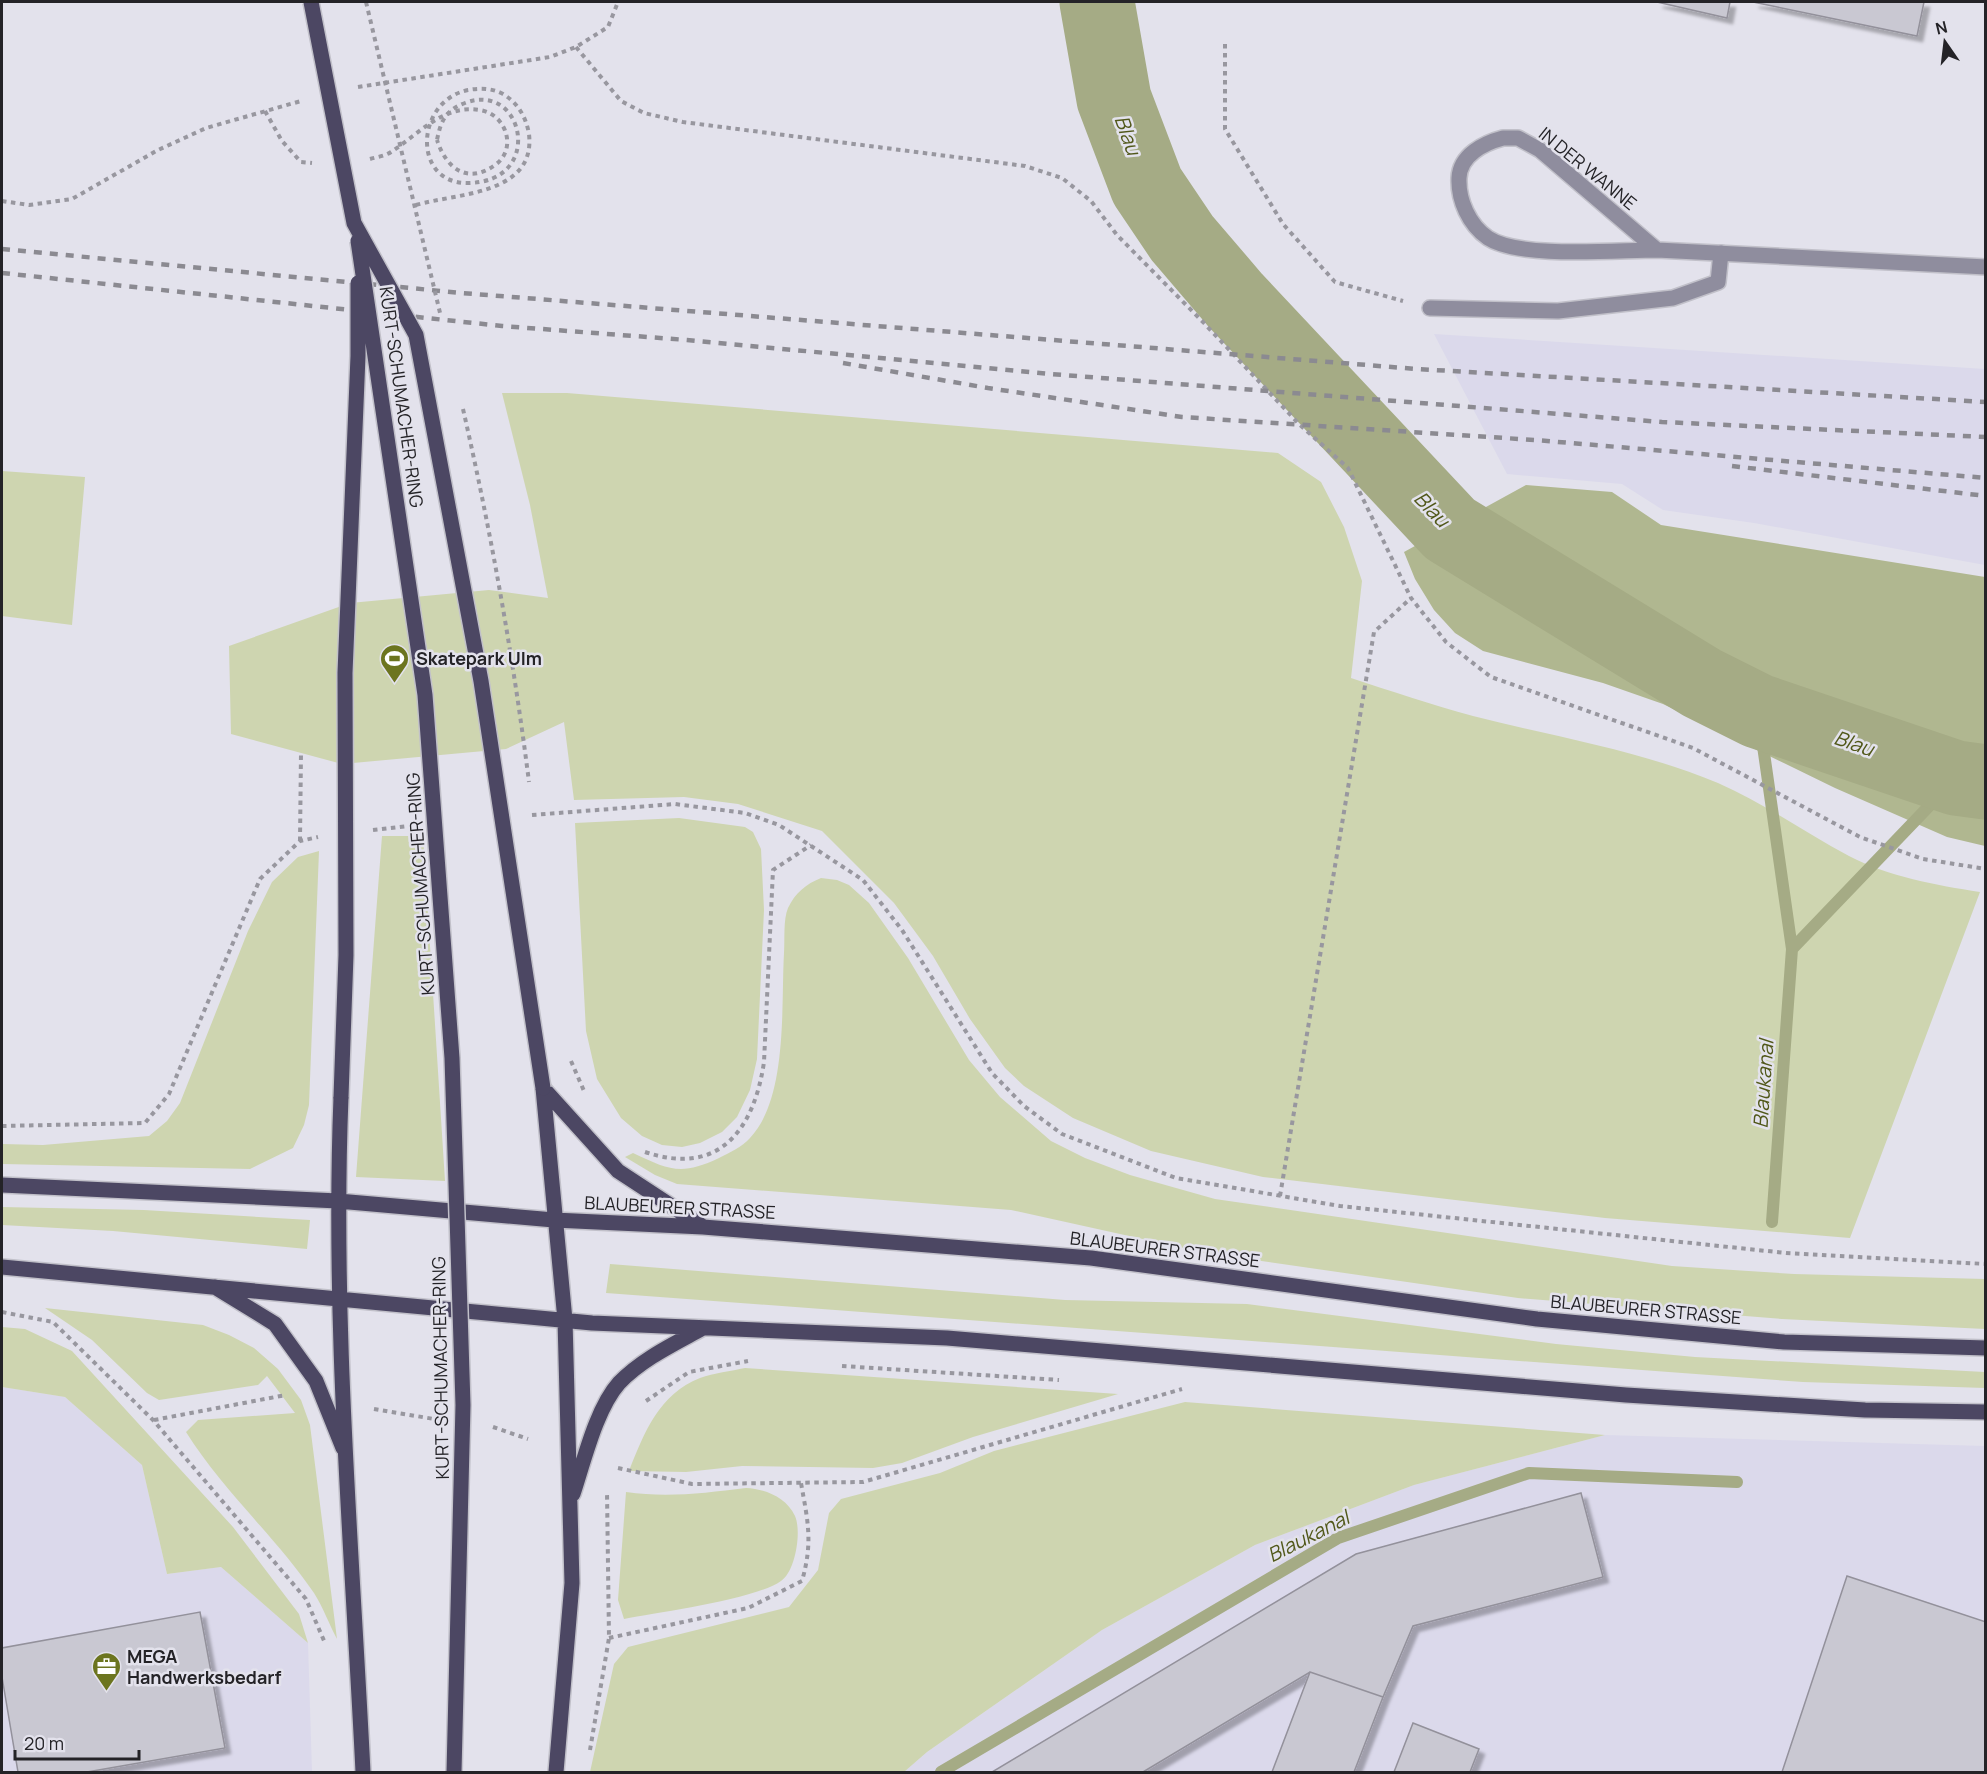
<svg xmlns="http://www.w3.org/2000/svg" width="1987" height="1774" viewBox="0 0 1987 1774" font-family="Manrope,sans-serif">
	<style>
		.built { fill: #dbd9eb }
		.green { fill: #ced5b0 }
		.forest { fill: #b0b790 }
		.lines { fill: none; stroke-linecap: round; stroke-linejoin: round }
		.stream { stroke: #a5ab85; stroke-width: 12 }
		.river { stroke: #a5ab85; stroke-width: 75 }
		.building { fill: #c9c8d2; stroke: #93919b; stroke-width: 1.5; filter: url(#shadow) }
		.lane-casing { stroke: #c1c0c9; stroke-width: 18 }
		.street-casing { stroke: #c1c0c9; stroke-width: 18 }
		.primary-casing { stroke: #c1c0c9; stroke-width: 18 }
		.path { stroke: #98979f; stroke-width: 4; stroke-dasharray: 4.5 4.5; stroke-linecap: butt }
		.lane { stroke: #8f8d9e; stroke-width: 15 }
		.street { stroke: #8f8d9e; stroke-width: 15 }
		.primary { stroke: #4c4763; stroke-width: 15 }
		.rail { stroke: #8b8a91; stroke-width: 4.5; stroke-dasharray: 8 8; stroke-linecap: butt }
		.primary-bridge-casing { stroke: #c1c0c9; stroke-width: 18; stroke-linecap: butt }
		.path-bridge { stroke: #98979f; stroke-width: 4; stroke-dasharray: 4.5 4.5; stroke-linecap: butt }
		.primary-bridge { stroke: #4c4763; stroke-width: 15 }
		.labels { text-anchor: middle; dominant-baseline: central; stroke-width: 5; stroke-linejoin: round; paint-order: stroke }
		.street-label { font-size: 18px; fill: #242327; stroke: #e3e2ec }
		.poi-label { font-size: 18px; font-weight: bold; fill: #242327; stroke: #e3e2ec; text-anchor: start }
		.water-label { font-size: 20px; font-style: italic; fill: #51581a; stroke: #e3e2ec }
	</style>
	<defs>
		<filter id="shadow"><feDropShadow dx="5.5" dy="5.5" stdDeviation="1.5" flood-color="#0004"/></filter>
	</defs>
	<rect width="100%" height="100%" fill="#e3e2ec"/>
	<path class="built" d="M1434,334L1985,369V565L1754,523L1663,510L1622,484L1507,474Z
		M2,1387L65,1397L142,1465L167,1574L221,1567L308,1643L312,1772H2Z
		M1605,1435L1985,1446V1772H904L927,1752L1102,1630L1255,1545L1414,1485Z"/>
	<path class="green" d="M502,393H567L1278,453L1321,482L1344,527L1362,581L1351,678C1391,691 1432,705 1473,716C1555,737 1639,750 1718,783C1764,803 1804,832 1849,856C1889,877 1936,885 1980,892L1850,1238L1605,1218L1263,1177L1151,1151L1073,1118L1024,1086L1005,1068L970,1019L933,956L894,903L822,831L738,804L684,797L574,800L564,722L506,749L342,764L231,734L229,646L350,603L489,590L548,598L530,505Z
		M2,471L85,477L72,625L2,616Z
		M679,818L745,827L753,832L761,849L764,910L757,1059L750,1090L737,1117L722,1132L700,1143L682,1147L662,1145L642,1136L621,1118L597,1079L586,1031L575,823Z
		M382,836H423L445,1181L356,1177Z
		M319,851L309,1105L304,1125L293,1148L250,1169L2,1164V1144L43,1145L149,1136L167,1121L180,1103L248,931L272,882L298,857Z
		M821,878L837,880L849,885L869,903L908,958L969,1060L1000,1097L1051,1141L1085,1158L1130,1175L1215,1199L1672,1266L1794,1274L1985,1279V1329L1782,1319L1518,1298L1206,1253L1011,1210L677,1184L655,1175L625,1157L633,1153C669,1170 681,1176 719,1158C729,1153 742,1147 750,1138C788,1098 781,1006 784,953C785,940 783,920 788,908C795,893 806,884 821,878Z
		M2,1207L144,1210L310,1220L307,1249L113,1231L2,1225Z
		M610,1264L1065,1300L1247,1304L1556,1344L1695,1357L1985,1372V1388L1803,1382L606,1293Z
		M45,1308L203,1325L229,1335L254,1348L278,1369L301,1400L310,1425L337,1639C329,1624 323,1607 314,1593C275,1536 223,1491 186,1432L198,1420L295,1413L267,1376L258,1385L159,1400L147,1393L92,1340Z
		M2,1327L25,1329L72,1351L233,1527L299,1614L308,1643L221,1567L167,1574L142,1465L65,1397L2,1387Z
		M745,1368L1118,1394L973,1437L902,1463L873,1468L742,1466L686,1472L629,1471C644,1433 659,1394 700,1378C714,1373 731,1371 745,1368Z
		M1185,1402L1605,1435L1414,1485L1255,1545L1102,1630L927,1752L904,1772H590L614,1664L628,1647L789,1607L818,1570L829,1513L841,1499L940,1473L994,1451Z
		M746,1488C765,1489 786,1497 795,1516C802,1532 795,1572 781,1581C754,1600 660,1612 624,1619L618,1600L626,1492C667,1498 705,1493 746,1488Z"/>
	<path class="forest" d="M1526,485L1612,492L1661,525L1985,577V846L1947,837L1835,788L1663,704L1603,683L1483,651L1455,633L1434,610L1415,579L1404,552Z"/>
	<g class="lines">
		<path class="stream" d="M1758,711L1792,949
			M1772,1222L1792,949L1956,778
			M941,1772L1338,1538L1529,1473L1737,1482"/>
		<path class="river" d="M1097,2L1114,99L1147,186L1182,238L1235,300L1450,529L1702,683L1758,711L1956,778L1986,782"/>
	</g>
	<path class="building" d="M1657,2H1730L1727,18Z
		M1753,2H1924L1917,36Z
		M1581,1493L1603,1577L1413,1626L1383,1697L1310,1672L1143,1772H992L1356,1554Z
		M1847,1576L1986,1622V1772H1782Z
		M200,1612L225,1748L87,1772H18L2,1677V1648Z
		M1310,1672L1383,1697L1354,1772H1272Z
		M1413,1723L1479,1749L1470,1772H1394Z"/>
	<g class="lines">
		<defs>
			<path id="lane" d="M1430,308L1558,311L1673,298L1718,282L1721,253"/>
			<path id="street" d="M1503,138H1518L1540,150L1657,250C1616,250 1520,259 1488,238C1469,225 1458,200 1459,178C1460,155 1484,143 1503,138Z
				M1657,250L1986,267"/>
			<path id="primary" d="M543,1088L565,1320L572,1583L556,1772
				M543,1088L618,1171L702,1226
				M341,1097C332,1322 352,1548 363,1772
				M2,1185L338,1201L554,1220L703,1227L1091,1258L1537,1319L1784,1342L1986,1348
				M2,1267L592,1323L947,1338L1626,1395L1865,1410L1986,1412
				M215,1287L275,1324L316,1381L343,1448
				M573,1494C584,1461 596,1409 619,1383C642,1359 674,1344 703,1328"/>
		</defs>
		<use href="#lane" class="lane-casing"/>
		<use href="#street" class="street-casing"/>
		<use href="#primary" class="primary-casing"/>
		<path class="path" d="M1225,44V129L1283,224L1335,282L1403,301
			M576,47L621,101L644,113L683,122L1025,166L1062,178L1091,201L1117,235L1203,322L1299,424L1348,468L1411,598L1446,642L1491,677L1693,748L1860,837L1923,859L1986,869
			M358,87L550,57L576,47L608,27L618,2
			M265,111L282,141L301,162L312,163
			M370,159C377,157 385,156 391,152C419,134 443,104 480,110C506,114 518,149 495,165C467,185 446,168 437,140
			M2,201L29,205L72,199L158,150L206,128L301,101
			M532,815L675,804L745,813L779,825L863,880L902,930L992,1073L1024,1106L1062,1134L1176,1178L1340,1206L1786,1253L1986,1264
			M373,830L408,826
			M300,841L301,753
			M2,1126L145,1123L169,1094L260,879L300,841L318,837
			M645,1152C719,1177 754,1130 764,1062L773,870L811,845
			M1280,1196L1374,632L1411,598
			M2,1312L53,1322L153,1420L306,1599L325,1643
			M842,1366L1059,1380
			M646,1401L689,1372L748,1361
			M374,1409L434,1419
			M154,1420L286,1395
			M493,1427L528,1439
			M618,1468L692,1484L863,1482L1182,1389
			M609,1638L748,1608L802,1581C813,1542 808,1522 801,1483
			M590,1750L609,1638L607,1492"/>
		<use href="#lane" class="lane"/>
		<use href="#street" class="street"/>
		<use href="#primary" class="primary"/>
		<path class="rail" d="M2,249L462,293L1417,369L1986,402
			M2,273L502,326L687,340L1051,374L1662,422L1986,437
			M843,363L988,388L1182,417L1535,440L1986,478
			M1732,466L1986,496"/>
		<defs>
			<path id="primary-bridge" d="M311,2L354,223L416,335L481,681L543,1088
				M358,241L425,695L452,1058L463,1405L454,1772
				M341,1097L346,955L345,673L358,356V283"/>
		</defs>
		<use href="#primary-bridge" class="primary-bridge-casing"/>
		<path class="path-bridge" d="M366,2L441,317
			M416,205C457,193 536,195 529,134C526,117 518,103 503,94C492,88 480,88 468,90C415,101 412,183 467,183C546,183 524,80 465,103C446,110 441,120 437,140
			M463,409C491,532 513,656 529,782
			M571,1061L584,1091"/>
		<use href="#primary-bridge" class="primary-bridge"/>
	</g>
	<defs>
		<symbol id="stadium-pin" viewBox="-11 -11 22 30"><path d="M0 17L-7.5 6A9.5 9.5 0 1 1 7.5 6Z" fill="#6c751f" stroke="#e3e2ec"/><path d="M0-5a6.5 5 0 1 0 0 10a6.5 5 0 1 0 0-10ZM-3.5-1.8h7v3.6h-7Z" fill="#fff"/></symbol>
		<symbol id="office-pin" viewBox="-11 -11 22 30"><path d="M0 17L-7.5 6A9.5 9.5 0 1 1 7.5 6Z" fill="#6c751f" stroke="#e3e2ec"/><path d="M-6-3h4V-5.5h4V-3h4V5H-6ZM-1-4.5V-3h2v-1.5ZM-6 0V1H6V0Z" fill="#fff"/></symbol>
	</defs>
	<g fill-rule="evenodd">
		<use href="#stadium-pin" x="378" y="642" width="33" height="45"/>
		<use href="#office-pin" x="90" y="1650" width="33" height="45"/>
	</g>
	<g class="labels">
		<g class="street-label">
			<text transform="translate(1588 168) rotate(39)">IN DER WANNE</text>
			<text transform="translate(402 397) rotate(82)">KURT-SCHUMACHER-RING</text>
			<text transform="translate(420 884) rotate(-94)">KURT-SCHUMACHER-RING</text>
			<text transform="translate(680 1207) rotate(3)">BLAUBEURER STRASSE</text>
			<text transform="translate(1165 1249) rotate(7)">BLAUBEURER STRASSE</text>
			<text transform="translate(1646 1309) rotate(5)">BLAUBEURER STRASSE</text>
			<text transform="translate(440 1368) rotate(-91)">KURT-SCHUMACHER-RING</text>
		</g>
		<g class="poi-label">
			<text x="416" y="658">Skatepark Ulm</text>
			<text x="127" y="1656">MEGA<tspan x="127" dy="21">Handwerksbedarf</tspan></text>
		</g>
		<g class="water-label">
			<text transform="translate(1128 135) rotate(70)">Blau</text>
			<text transform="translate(1432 509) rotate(46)">Blau</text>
			<text transform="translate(1854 743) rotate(19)">Blau</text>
			<text transform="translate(1763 1084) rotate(-86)">Blaukanal</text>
			<text transform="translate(1308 1536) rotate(-27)">Blaukanal</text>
		</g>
	</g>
	<rect width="1987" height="1774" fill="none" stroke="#242327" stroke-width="6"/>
	<g transform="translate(1945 42) rotate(346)" stroke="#e3e2ec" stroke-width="4.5" paint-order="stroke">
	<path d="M0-4.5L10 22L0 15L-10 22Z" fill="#242327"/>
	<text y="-9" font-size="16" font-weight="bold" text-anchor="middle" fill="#242327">N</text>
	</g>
	<path d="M15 1750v9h124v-9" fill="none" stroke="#242327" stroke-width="3"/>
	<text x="24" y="1750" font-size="18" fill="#242327" stroke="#e3e2ec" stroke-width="4.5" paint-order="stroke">20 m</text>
</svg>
